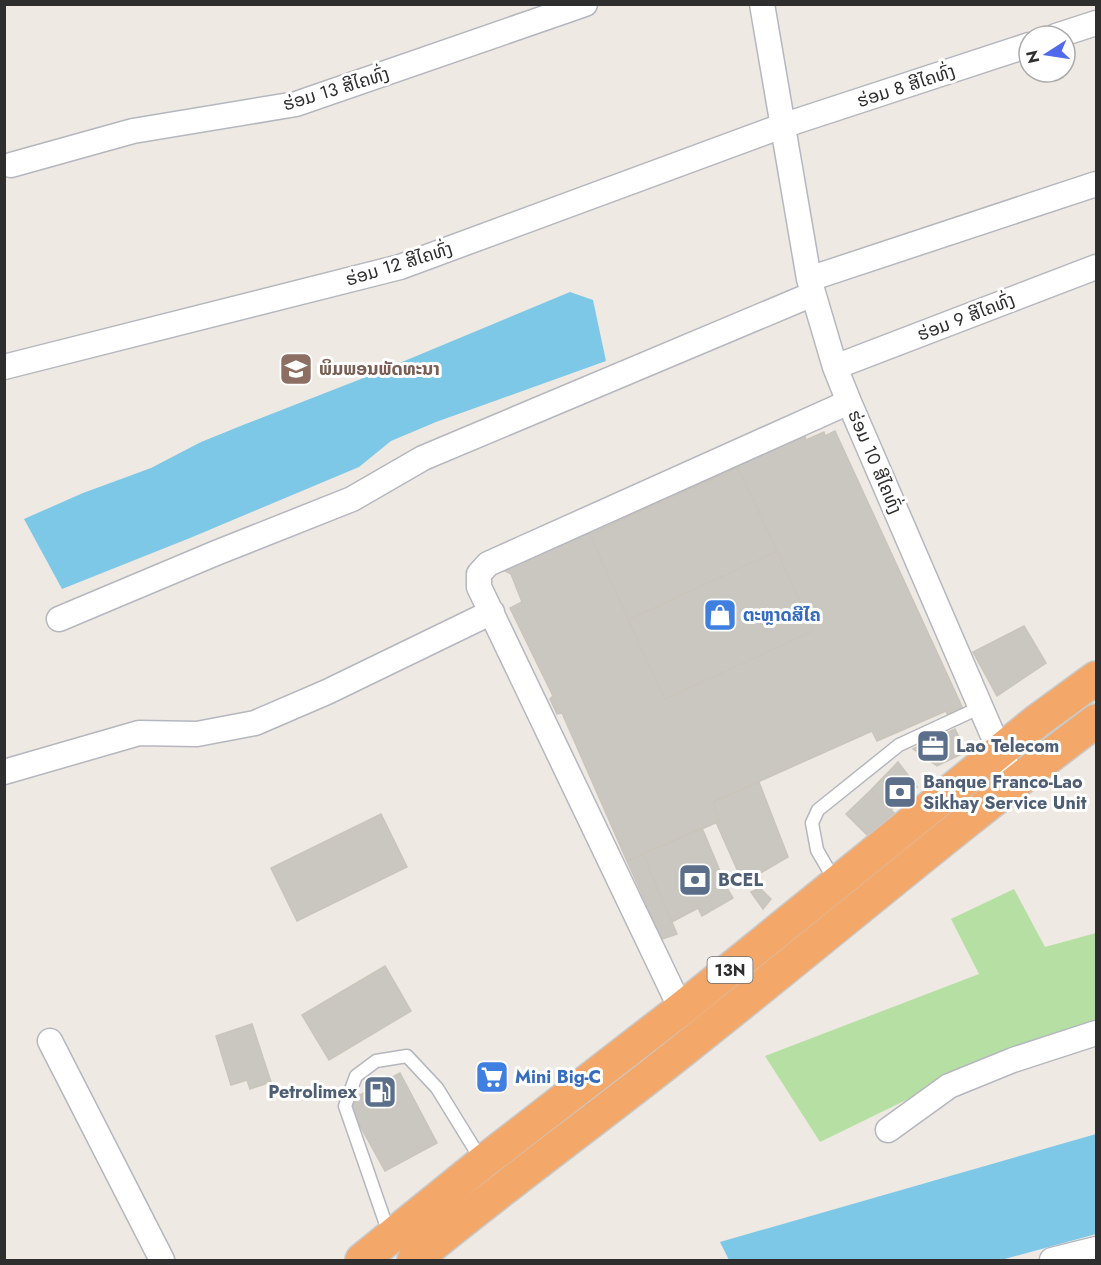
<svg xmlns="http://www.w3.org/2000/svg" width="1101" height="1265" viewBox="0 0 1101 1265" font-family="Jost,'Noto Sans Lao',sans-serif">
	<style>
		.green { fill: #b6dfa3 }
		.water { fill: #7ec8e7 }
		.building { fill: #cac7c0; stroke: #cac5bb; stroke-width: 1.5 }
		.lines { fill: none; stroke-linecap: round; stroke-linejoin: round }
		.lane-casing { stroke: #b5b7c0; stroke-width: 15 }
		.street-casing { stroke: #b5b7c0; stroke-width: 27 }
		.highway-casing { stroke: #c9c9c9; stroke-width: 36 }
		.lane { stroke: #fff; stroke-width: 12 }
		.street { stroke: #fff; stroke-width: 24 }
		.highway { stroke: #f3a768; stroke-width: 33 }
		.labels { text-anchor: middle; dominant-baseline: central; stroke-width: 6; stroke-linejoin: round; paint-order: stroke }
		.shield { fill: #fff; stroke: #6d6d6d; stroke-width: 1.5 }
		.shield-label { font-size: 16px; font-weight: bold; fill: #2e2e2e }
		.street-label { font-size: 18px; fill: #2e2e2e; stroke: #fff }
		.education-label { font-size: 18px; font-weight: bold; fill: #785e54; stroke: #fff; text-anchor: start }
		.shop-label { font-size: 18px; font-weight: bold; fill: #366cbe; stroke: #fff; text-anchor: start }
		.service-label { font-size: 18px; font-weight: bold; fill: #4e5e75; stroke: #fff; text-anchor: start }
	</style>
	<rect width="100%" height="100%" fill="#eee9e2"/>
	<path class="green" d="M1014,889L1045,947L1096,933V1024L978,1065L820,1142L765,1056L979,974L951,919Z"/>
	<path class="water" d="M570,292L593,300L606,361L436,422L391,441L359,467L190,538L62,589L24,519L83,493L151,468L201,442L243,425L366,377Z
		M1096,1134V1234L1001,1260H729L720,1242Z"/>
	<path class="building" d="M835,431L963,709L948,716L946,711L877,741L872,731L713,802L720,821L627,861L562,713L557,714L550,699L553,696L510,608L522,602L511,574L497,567L590,529V534L804,433L806,440L824,432L825,436Z
		M738,468L777,551L628,620L590,534Z
		M777,551L813,631L665,699L628,620Z
		M1024,626L1046,663L997,696L973,652Z
		M955,729L966,752L937,766L913,749Z
		M898,762L917,787L891,810L871,790Z
		M759,782L788,857L743,883L716,822L720,821L713,802Z
		M871,790L895,814L868,836L846,814Z
		M381,814L407,867L297,921L271,868Z
		M702,828L728,890L733,898L702,916L698,908L672,922L643,854Z
		M643,854L677,934L662,939L627,861Z
		M760,888L771,899L763,909L751,892Z
		M385,966L411,1011L329,1060L302,1015Z
		M252,1024L271,1082L250,1089L247,1080L231,1085L216,1036Z
		M400,1073L437,1143L385,1171L347,1102Z"/>
	<g class="lines">
		<defs>
			<path id="lane" d="M836,883L817,850L812,823L818,810L899,745L981,707
				M390,1236L345,1106L356,1076L376,1061L407,1056L437,1088L482,1161"/>
			<path id="street" d="M762,4L809,279L835,367L849,402L1000,752L1015,783
				M1056,36L1096,23
				M11,165L133,131L296,104L585,4
				M809,279L1096,184
				M4,367L400,267L782,126L1029,45
				M835,367L1096,267
				M59,619L216,553L352,499L423,458L813,294
				M4,772L139,733L197,734L255,723L327,692L492,612
				M681,1009L479,587V574L488,564L849,402
				M50,1041L162,1260
				M888,1130L949,1086L1013,1060L1096,1033
				M1052,1260L1096,1249"/>
			<path id="highway" d="M362,1260L483,1162L681,1009L1037,721L1096,678
				M414,1260C508,1182 608,1111 703,1034C834,930 962,821 1096,721"/>
		</defs>
		<use href="#lane" class="lane-casing"/>
		<use href="#street" class="street-casing"/>
		<use href="#highway" class="highway-casing"/>
		<use href="#lane" class="lane"/>
		<use href="#street" class="street"/>
		<use href="#highway" class="highway"/>
	</g>
	<defs>
		<symbol id="school-square" viewBox="-11 -11 22 22"><rect x="-9" y="-9" width="18" height="18" rx="4" fill="#8d6e63" stroke="#fff"/><path d="M0-5L7-2L0 1L-7-2ZM-4 1L0 2.5L4 1V4Q0 6-4 4Z" fill="#fff"/></symbol>
		<symbol id="shop-square" viewBox="-11 -11 22 22"><rect x="-9" y="-9" width="18" height="18" rx="4" fill="#3f7fe0" stroke="#fff"/><path d="M-5-2.5h2.3a2.7 3.5 0 0 1 5.4 0H5L5.5 6h-11ZM-1.5-2.5h3a1.5 2.3 0 0 0-3 0Z" fill="#fff"/></symbol>
		<symbol id="office-square" viewBox="-11 -11 22 22"><rect x="-9" y="-9" width="18" height="18" rx="4" fill="#5c6f8a" stroke="#fff"/><path d="M-6-3h4V-5.5h4V-3h4V5H-6ZM-1-4.5V-3h2v-1.5ZM-6 0V1H6V0Z" fill="#fff"/></symbol>
		<symbol id="bank-square" viewBox="-11 -11 22 22"><rect x="-9" y="-9" width="18" height="18" rx="4" fill="#5c6f8a" stroke="#fff"/><path d="M-6-4H6V4H-6ZM0-2.3a2.3 2.3 0 1 0 0 4.6a2.3 2.3 0 1 0 0-4.6Z" fill="#fff"/></symbol>
		<symbol id="supermarket-square" viewBox="-11 -11 22 22"><rect x="-9" y="-9" width="18" height="18" rx="4" fill="#3f7fe0" stroke="#fff"/><path d="M-6-5.5h2.5l.6 2H6L4.5 2H-2.5L-4.4-4H-6ZM-1.5 3.2a1.3 1.3 0 1 0 .1 0ZM3 3.2a1.3 1.3 0 1 0 .1 0Z" fill="#fff"/></symbol>
		<symbol id="fuel-square" viewBox="-11 -11 22 22"><rect x="-9" y="-9" width="18" height="18" rx="4" fill="#5c6f8a" stroke="#fff"/><path d="M-5.5-6h7V0h2V4h1.3V-2.5L3-4.5l.8-.8L6-3V5H2.5V1h-1V6h-7ZM-4.2-4.7v3.2H.2V-4.7Z" fill="#fff"/></symbol>
	</defs>
	<g fill-rule="evenodd">
		<use href="#school-square" x="277" y="350" width="38" height="38"/>
		<use href="#shop-square" x="701" y="596" width="38" height="38"/>
		<use href="#office-square" x="914" y="727" width="38" height="38"/>
		<use href="#bank-square" x="881" y="773" width="38" height="38"/>
		<use href="#bank-square" x="676" y="861" width="38" height="38"/>
		<use href="#supermarket-square" x="473" y="1058" width="38" height="38"/>
		<use href="#fuel-square" x="361" y="1073" width="38" height="38"/>
	</g>
	<g class="labels">
		<rect class="shield" x="707.5" y="957" width="45" height="26" rx="4.5"/>
		<g class="shield-label">
			<text x="730" y="970">13N</text>
		</g>
		<g class="street-label">
			<text transform="translate(906 86) rotate(-18)">ຮ່ອມ 8 ສີໄຄທົ່ງ</text>
			<text transform="translate(336 89) rotate(-17)">ຮ່ອມ 13 ສີໄຄທົ່ງ</text>
			<text transform="translate(399 264) rotate(-17)">ຮ່ອມ 12 ສີໄຄທົ່ງ</text>
			<text transform="translate(966 317) rotate(-21)">ຮ່ອມ 9 ສີໄຄທົ່ງ</text>
			<text transform="translate(875 462) rotate(67)">ຮ່ອມ 10 ສີໄຄທົ່ງ</text>
		</g>
		<g class="education-label">
			<text x="319" y="369">ພິມພອນພັດທະນາ</text>
		</g>
		<g class="shop-label">
			<text x="743" y="615">ຕະຫຼາດສີໄຄ</text>
			<text x="515" y="1077">Mini Big-C</text>
		</g>
		<g class="service-label">
			<text x="956" y="746">Lao Telecom</text>
			<text x="923" y="782">Banque Franco-Lao<tspan x="923" dy="21">Sikhay Service Unit</tspan></text>
			<text x="718" y="880">BCEL</text>
			<text x="357" y="1092" text-anchor="end">Petrolimex</text>
		</g>
	</g>
	<rect width="1101" height="1265" fill="none" stroke="#2e2e2e" stroke-width="12"/>
	<g transform="translate(1047 54) rotate(258)"><circle r="28" fill="#ffffff" stroke="#ababab" stroke-width="1.5"/>
	<path d="M0-4.5L10 22L0 15L-10 22Z" fill="#506aed"/>
	<text y="-9" font-size="16" font-weight="bold" text-anchor="middle" fill="#2e2e2e">N</text>
	</g>
</svg>
